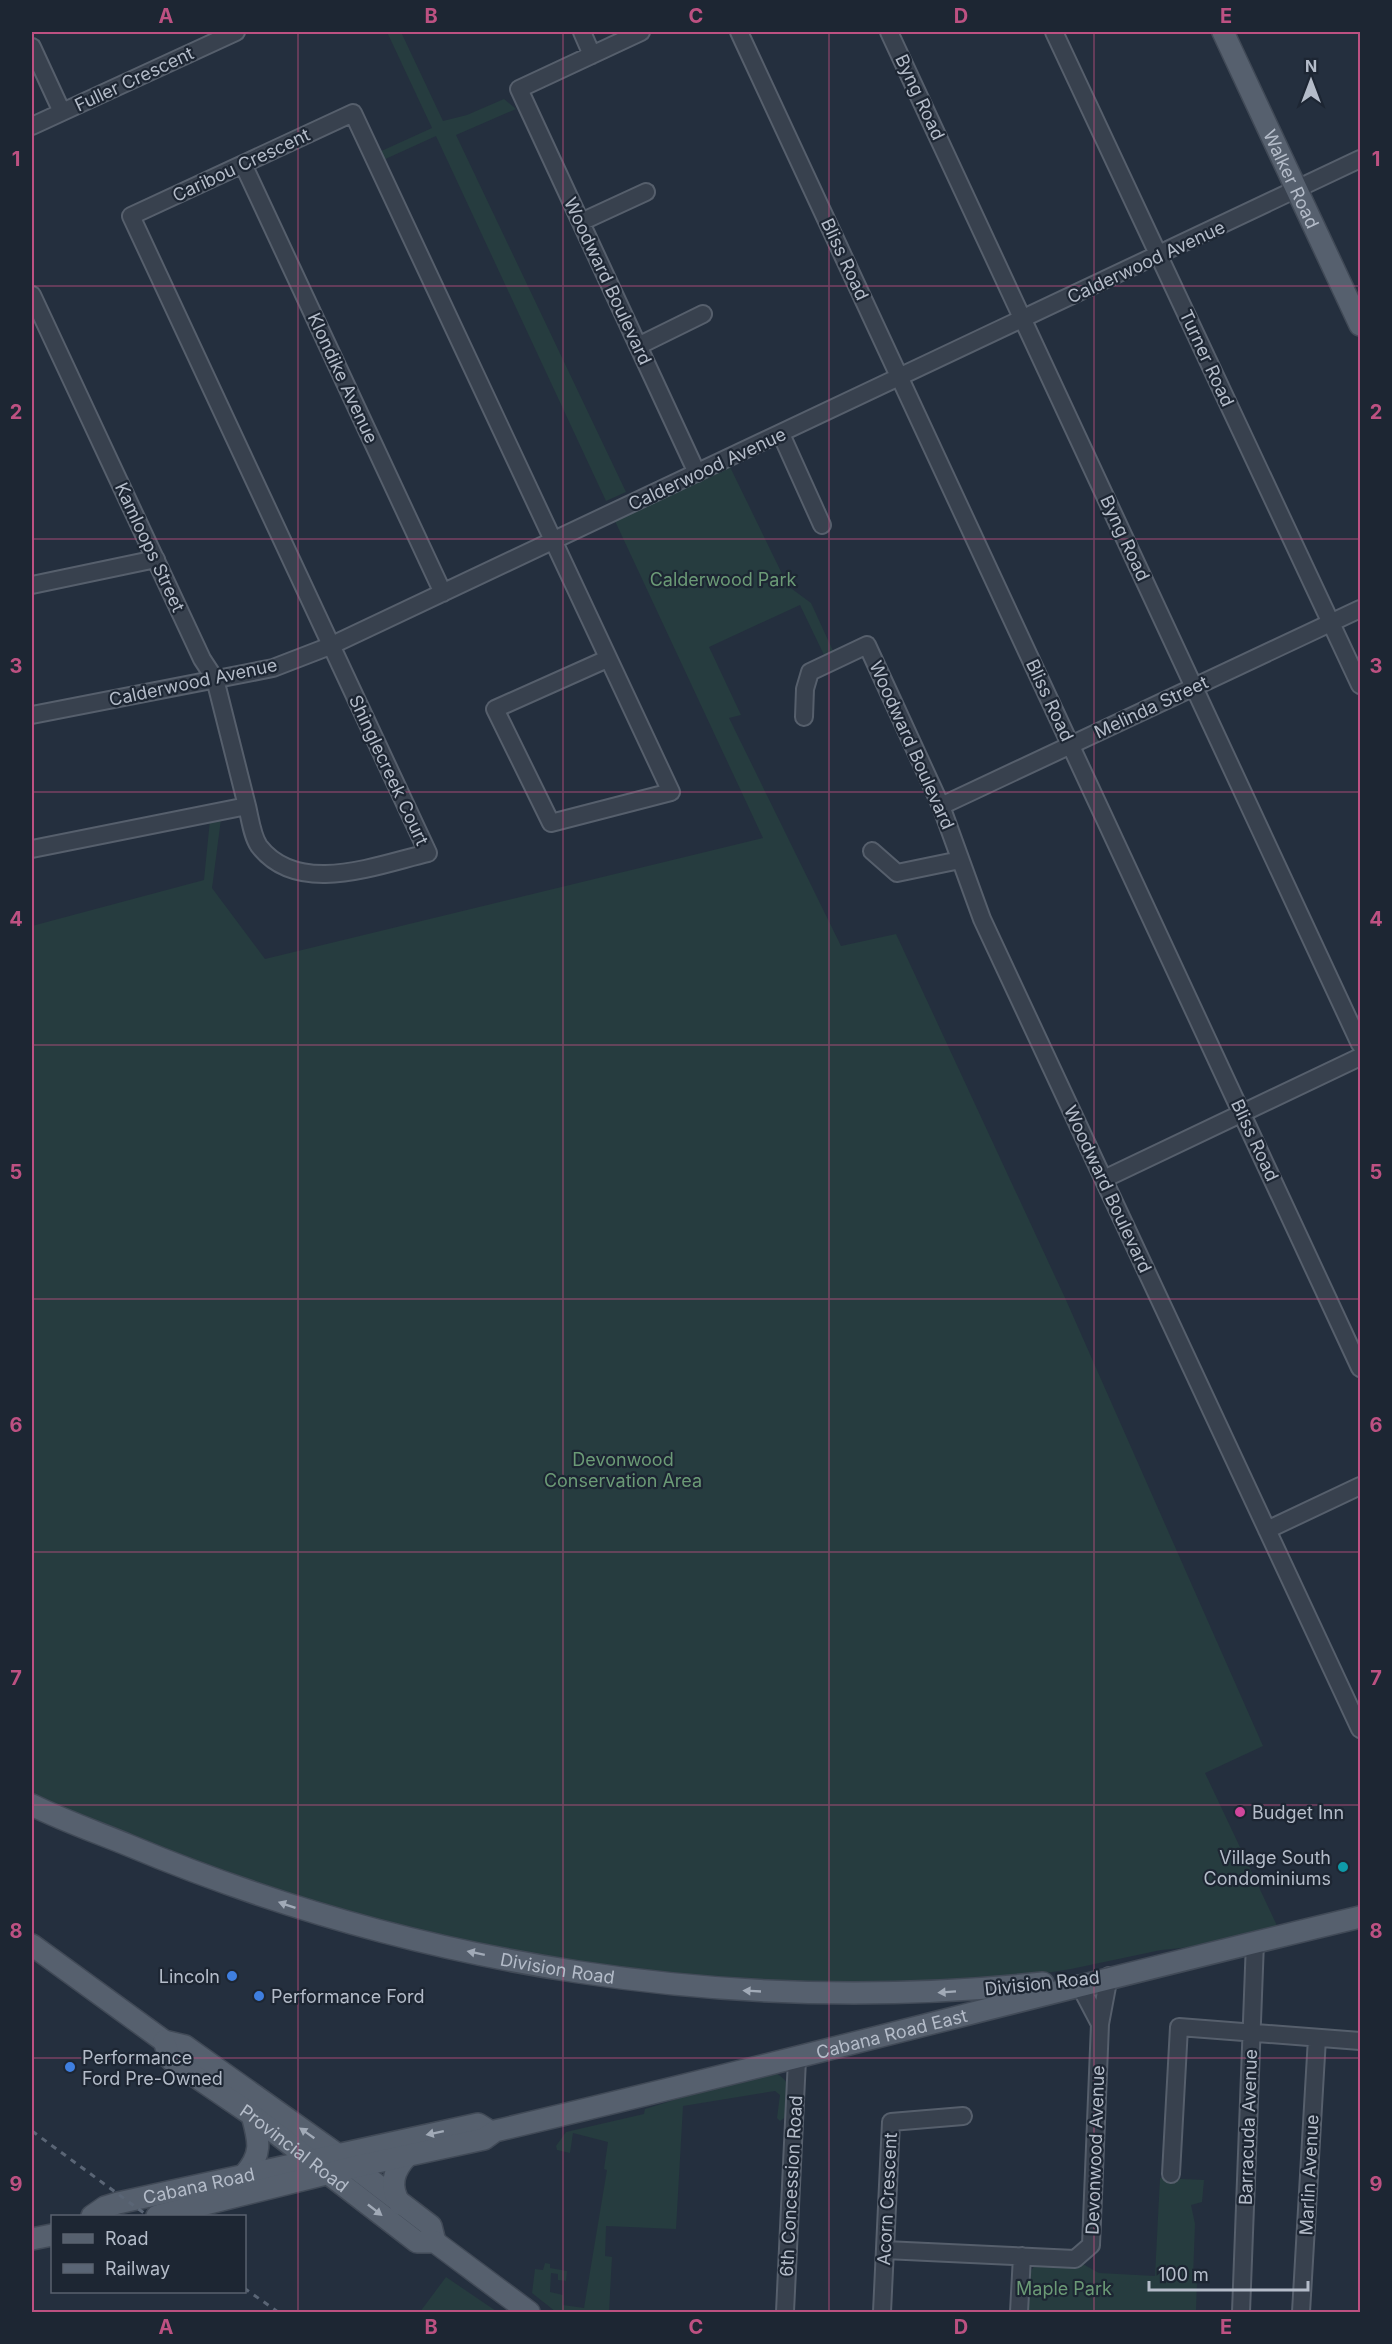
<svg xmlns="http://www.w3.org/2000/svg" width="1392" height="2344" viewBox="0 0 1392 2344" font-family="Inter,sans-serif">
	<style>
		.green { fill: #263c3f }
		.lines { fill: none; stroke-linecap: round; stroke-linejoin: round }
		.minor-casing { stroke: #565f6c; stroke-width: 20 }
		.major-casing { stroke: #414a57; stroke-width: 24 }
		.minor { stroke: #38414e; stroke-width: 16 }
		.major { stroke: #56606e; stroke-width: 21 }
		.rail { stroke: #5a6575; stroke-width: 3; stroke-dasharray: 6 6; stroke-linecap: butt }
		.oneway { fill: #a1aab7 }
		.grid { fill: none; stroke: #bd5182; stroke-width: 1.5; stroke-opacity: 0.55 }
		.hotel-dot { fill: #d1479c; stroke: #1d2633; stroke-width: 2 }
		.culture-dot { fill: #0f9aa8; stroke: #1d2633; stroke-width: 2 }
		.shop-dot { fill: #3f7fe0; stroke: #1d2633; stroke-width: 2 }
		.labels { text-anchor: middle; dominant-baseline: central; stroke-width: 4.5; stroke-linejoin: round; paint-order: stroke }
		.street-label { font-size: 18px; fill: #b4bcc9; stroke: #1d2633 }
		.park-label { font-size: 18px; fill: #6b9a76; stroke: #1d2633 }
		.poi-label { font-size: 18px; fill: #b4bcc9; stroke: #1d2633; text-anchor: start }
		.neatline { fill: none; stroke: #bd5182; stroke-width: 2 }
		.grid-label { font-size: 20px; text-anchor: middle; font-weight: bold; fill: #bd5182 }
	</style>
	<rect width="100%" height="100%" fill="#242f3e"/>
	<path class="green" d="M387,32H401L443,121L467,115L504,99L516,109L456,135L626,492L606,501L436,136L381,161L377,153L432,128Z
		M730,467L788,586L811,603L834,653L825,657L800,605L709,647L741,715L729,718L841,946L896,934L1066,1300L1263,1746L1205,1773L1280,1932L1221,1944L1161,1950L1071,1969L983,1983L789,1988L539,1960L301,1905L116,1831L32,1793V926L204,880L210,820L221,819L212,888L265,959L763,838L615,521Z
		M774,2072C795,2083 789,2095 787,2116L780,2121L777,2118L780,2095L775,2091L683,2106L676,2229L606,2226L605,2256L612,2257L609,2312H556L532,2293L535,2269L543,2270L545,2263L550,2264V2268L567,2271L566,2281L558,2280V2274L551,2273L550,2292L563,2295V2305L584,2308L607,2170L604,2169L608,2142L573,2133L570,2153L557,2150L556,2146L566,2132L644,2114L645,2109L722,2085Z
		M1160,2178L1204,2180L1202,2202L1191,2205L1195,2224L1193,2278L1197,2279L1196,2312H1026L1028,2275L1036,2264L1081,2263L1099,2273L1155,2276Z
		M446,2277L496,2311L494,2312H420Z"/>
	<g class="lines">
		<defs>
			<path id="minor" d="M582,32L592,55
				M641,32L519,89L697,473
				M739,32L1360,1368
				M889,32L1360,1044
				M1054,32L1360,685
				M32,47L62,112
				M32,126L236,32
				M243,164L443,593
				M581,222L646,192
				M32,295L202,659L215,679L247,806
				M638,346L703,314
				M781,434L822,525
				M32,585L156,559
				M32,715L273,668L330,646L1360,159
				M804,717L805,689L810,672L867,645L941,806L982,919L1360,1729
				M941,806L1360,609
				M32,849L247,806C250,818 252,836 259,846C298,897 377,865 428,853L131,216L353,113L671,792L551,823L495,709L607,659
				M872,851L897,873L960,860
				M1104,1179L1360,1057
				M1267,1530L1360,1486
				M1079,1984L1100,2024
				M1171,2174L1179,2027L1360,2041
				M885,2250L1075,2259L1091,2245L1100,2024L1109,1976
				M785,2312L797,2059
				M882,2312L891,2122L963,2116
				M1019,2312L1022,2256
				M1241,2312L1255,1942
				M1301,2312L1317,2038"/>
			<g id="major">
				<path id="s1" d="M1223,32L1360,325"/>
				<path id="s2" d="M32,1805C62,1820 96,1832 128,1845C416,1966 732,2016 1043,1983"/>
				<path d="M32,1945L164,2041L185,2046L337,2154L431,2226L435,2242"/>
				<path id="s3" d="M164,2041L170,2059L252,2115L417,2242H435L529,2312"/>
				<path d="M244,2175C263,2154 259,2141 252,2115"/>
				<path d="M400,2204C389,2186 393,2171 407,2156"/>
				<path id="s4" d="M92,2216L105,2207L118,2203L478,2124L491,2132"/>
				<path id="s5" d="M157,2216L354,2167L484,2139L495,2131C784,2063 1071,1986 1360,1917"/>
				<path d="M32,2239L52,2235"/>
			</g>
		</defs>
		<use href="#minor" class="minor-casing"/>
		<use href="#major" class="major-casing"/>
		<use href="#minor" class="minor"/>
		<use href="#major" class="major"/>
		<path class="rail" d="M32,2131L148,2216
			M244,2288L278,2312"/>
	</g>
	<defs><path id="oneway-solid" d="M-6-.8H1V-3.2L6.5 0L1 3.2V.8H-6Z" transform="scale(1.5)"/></defs>
	<g class="oneway">
		<use href="#oneway-solid" transform="translate(287 1905) rotate(-161)"/>
		<use href="#oneway-solid" transform="translate(476 1953) rotate(-168)"/>
		<use href="#oneway-solid" transform="translate(752 1991) rotate(-177)"/>
		<use href="#oneway-solid" transform="translate(947 1992) rotate(176)"/>
		<use href="#oneway-solid" transform="translate(307 2133) rotate(-145)"/>
		<use href="#oneway-solid" transform="translate(435 2133) rotate(168)"/>
		<use href="#oneway-solid" transform="translate(375 2210) rotate(38)"/>
	</g>
	<path class="grid" d="M298,32V2312M563,32V2312M829,32V2312M1094,32V2312M32,286H1360M32,539H1360M32,792H1360M32,1045H1360M32,1299H1360M32,1552H1360M32,1805H1360M32,2058H1360"/>
	<circle class="hotel-dot" cx="1240" cy="1812" r="6"/>
	<circle class="culture-dot" cx="1343" cy="1867" r="6"/>
	<g class="shop-dot">
		<circle cx="232" cy="1976" r="6"/>
		<circle cx="259" cy="1996" r="6"/>
		<circle cx="70" cy="2067" r="6"/>
	</g>
	<g class="labels">
		<g class="street-label">
			<text transform="translate(134 79) rotate(-25)">Fuller Crescent</text>
			<text transform="translate(920 97) rotate(65)">Byng Road</text>
			<text transform="translate(241 165) rotate(-25)">Caribou Crescent</text>
			<text stroke="none"><textPath href="#s1" startOffset="162">Walker Road</textPath></text>
			<text transform="translate(845 259) rotate(65)">Bliss Road</text>
			<text transform="translate(1146 262) rotate(-25)">Calderwood Avenue</text>
			<text transform="translate(608 281) rotate(65)">Woodward Boulevard</text>
			<text transform="translate(1207 358) rotate(65)">Turner Road</text>
			<text transform="translate(343 378) rotate(65)">Klondike Avenue</text>
			<text transform="translate(707 469) rotate(-25)">Calderwood Avenue</text>
			<text transform="translate(1125 538) rotate(65)">Byng Road</text>
			<text transform="translate(150 547) rotate(65)">Kamloops Street</text>
			<text transform="translate(193 682) rotate(-12)">Calderwood Avenue</text>
			<text transform="translate(1050 700) rotate(65)">Bliss Road</text>
			<text transform="translate(1151 707) rotate(-25)">Melinda Street</text>
			<text transform="translate(912 745) rotate(66)">Woodward Boulevard</text>
			<text transform="translate(389 770) rotate(65)">Shinglecreek Court</text>
			<text transform="translate(1255 1140) rotate(65)">Bliss Road</text>
			<text transform="translate(1108 1189) rotate(65)">Woodward Boulevard</text>
			<text stroke="none"><textPath href="#s2" startOffset="552">Division Road</textPath></text>
			<text transform="translate(1042 1983) rotate(-6)">Division Road</text>
			<text stroke="none"><textPath href="#s5" startOffset="758">Cabana Road East</textPath></text>
			<text transform="translate(1248 2127) rotate(-88)">Barracuda Avenue</text>
			<text stroke="none"><textPath href="#s3" startOffset="172">Provincial Road</textPath></text>
			<text transform="translate(1095 2150) rotate(-88)">Devonwood Avenue</text>
			<text transform="translate(1309 2175) rotate(-87)">Marlin Avenue</text>
			<text stroke="none"><textPath href="#s4" startOffset="112">Cabana Road</textPath></text>
			<text transform="translate(791 2186) rotate(-87)">6th Concession Road</text>
			<text transform="translate(887 2199) rotate(-87)">Acorn Crescent</text>
		</g>
		<g class="park-label">
			<text x="723" y="579">Calderwood Park</text>
			<text x="623" y="1459">Devonwood<tspan x="623" dy="21">Conservation Area</tspan></text>
			<text x="1064" y="2288">Maple Park</text>
		</g>
		<g class="poi-label">
			<text x="1252" y="1812">Budget Inn</text>
			<text x="1331" y="1857" text-anchor="end">Village South<tspan x="1331" dy="21">Condominiums</tspan></text>
			<text x="220" y="1976" text-anchor="end">Lincoln</text>
			<text x="271" y="1996">Performance Ford</text>
			<text x="82" y="2057">Performance<tspan x="82" dy="21">Ford Pre-Owned</tspan></text>
		</g>
	</g>
	<rect width="1392" height="2344" fill="none" stroke="#1d2633" stroke-width="66"/>
	<rect x="51" y="2215" width="195" height="78" fill="#1d2633" stroke="#59626f" stroke-width="1.5"/>
	<rect x="63" y="2234" width="30" height="9" fill="#56606e" stroke="#59626f" stroke-width="1.5"/>
	<text x="105" y="2245" font-size="18" fill="#b4bcc9">Road</text>
	<rect x="63" y="2264" width="30" height="9" fill="#5a6575" stroke="#59626f" stroke-width="1.5"/>
	<text x="105" y="2275" font-size="18" fill="#b4bcc9">Railway</text>
	<g transform="translate(1311 81)" stroke="#1d2633" stroke-width="4.5" paint-order="stroke">
	<path d="M0-4.5L10 22L0 15L-10 22Z" fill="#b4bcc9"/>
	<text y="-9" font-size="16" font-weight="bold" text-anchor="middle" fill="#b4bcc9">N</text>
	</g>
	<path d="M1149 2281v9h159v-9" fill="none" stroke="#b4bcc9" stroke-width="3"/>
	<text x="1158" y="2281" font-size="18" fill="#b4bcc9" stroke="#1d2633" stroke-width="4.5" paint-order="stroke">100 m</text>
	<rect x="33" y="33" width="1326" height="2278" class="neatline"/>
	<g class="grid-label">
		<text x="166" y="23">A</text>
		<text x="431" y="23">B</text>
		<text x="696" y="23">C</text>
		<text x="961" y="23">D</text>
		<text x="1226" y="23">E</text>
		<text x="16" y="166">1</text>
		<text x="1376" y="166">1</text>
		<text x="16" y="419">2</text>
		<text x="1376" y="419">2</text>
		<text x="16" y="673">3</text>
		<text x="1376" y="673">3</text>
		<text x="16" y="926">4</text>
		<text x="1376" y="926">4</text>
		<text x="16" y="1179">5</text>
		<text x="1376" y="1179">5</text>
		<text x="16" y="1432">6</text>
		<text x="1376" y="1432">6</text>
		<text x="16" y="1685">7</text>
		<text x="1376" y="1685">7</text>
		<text x="16" y="1938">8</text>
		<text x="1376" y="1938">8</text>
		<text x="16" y="2191">9</text>
		<text x="1376" y="2191">9</text>
		<text x="166" y="2334">A</text>
		<text x="431" y="2334">B</text>
		<text x="696" y="2334">C</text>
		<text x="961" y="2334">D</text>
		<text x="1226" y="2334">E</text>
	</g>
</svg>
